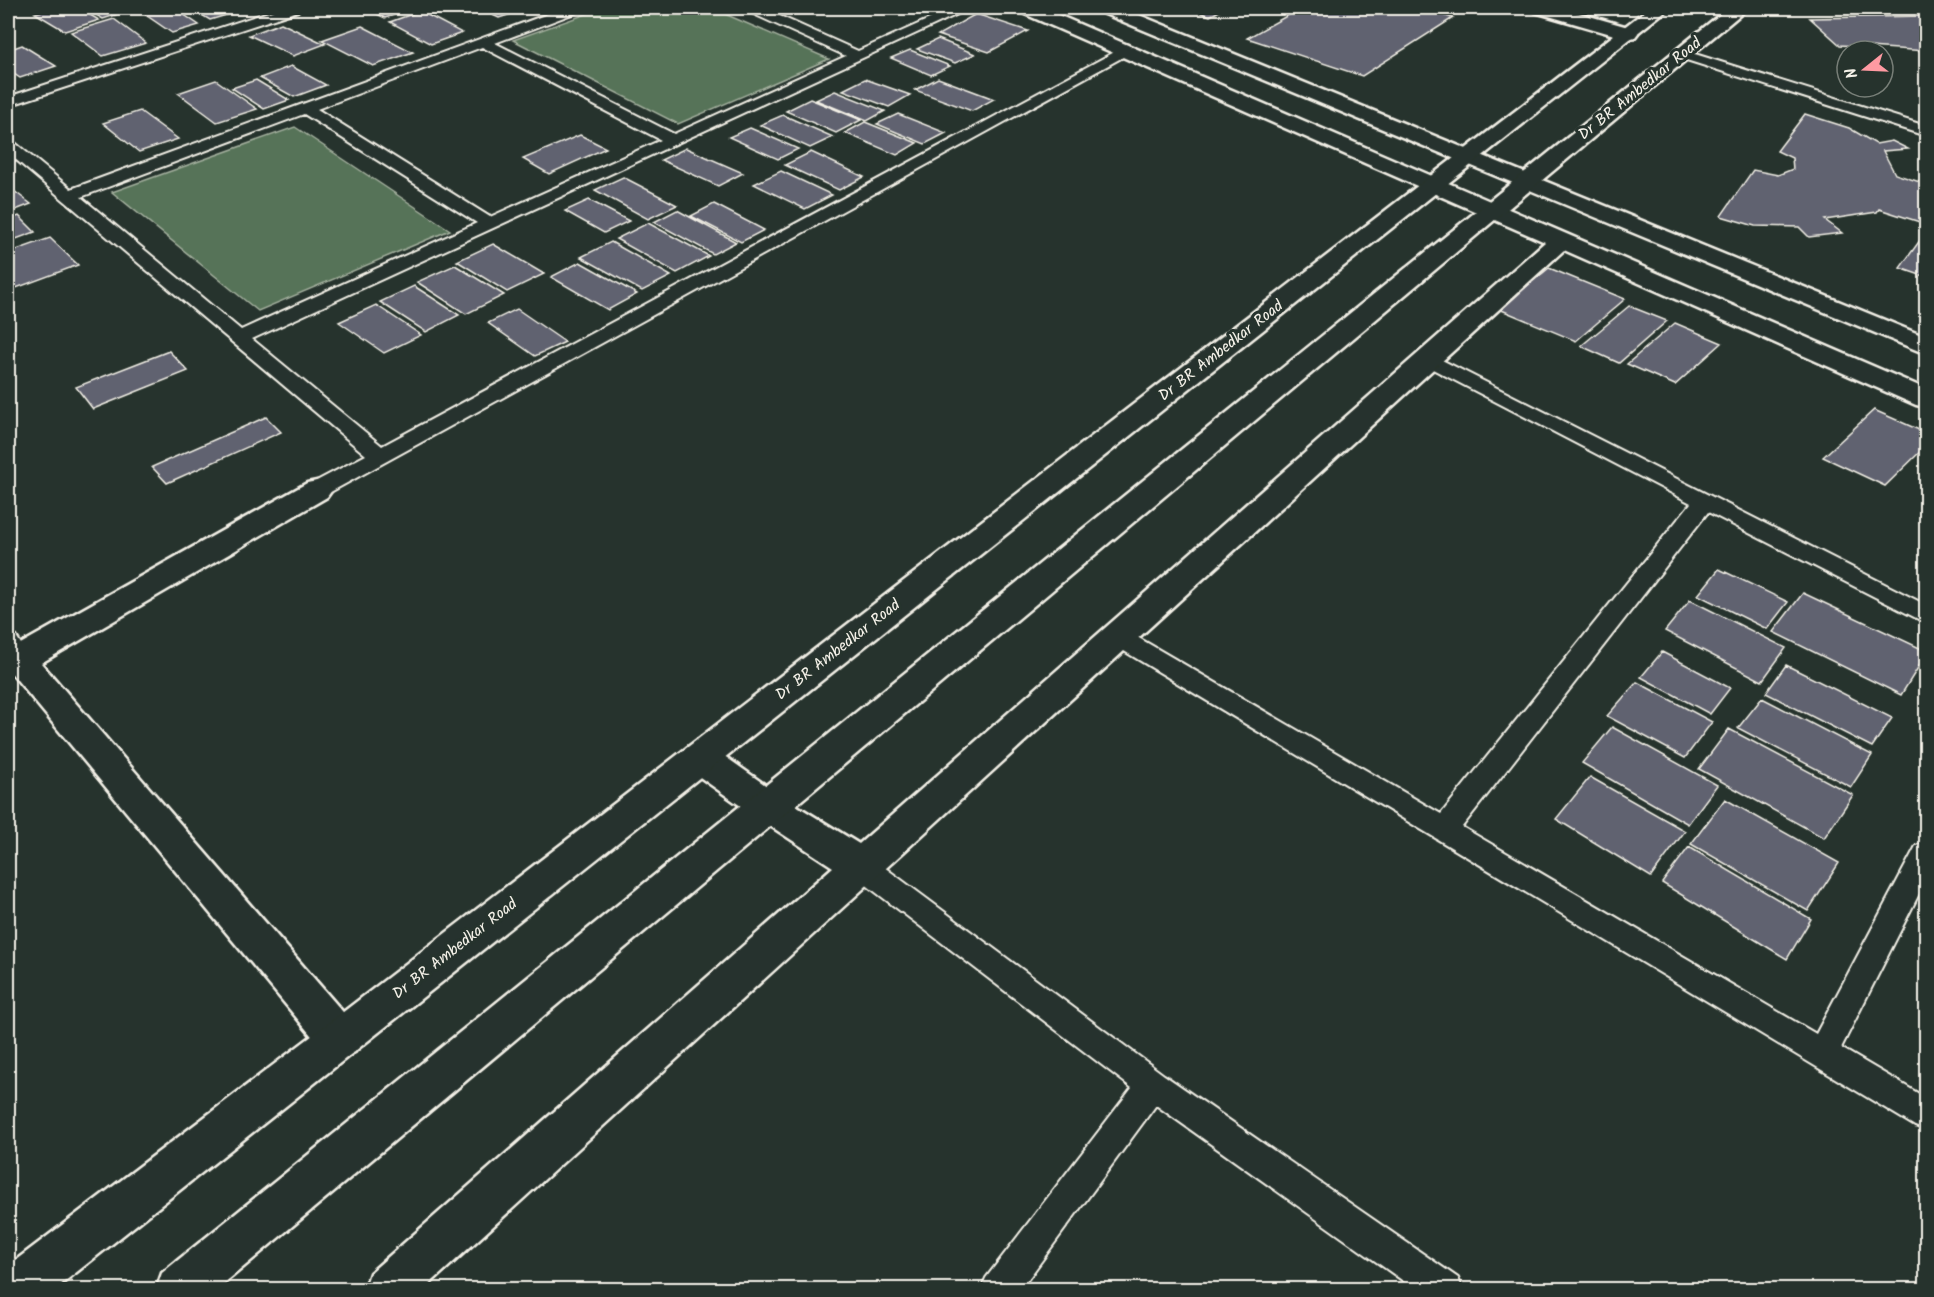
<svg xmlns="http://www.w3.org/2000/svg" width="1934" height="1297" viewBox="0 0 1934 1297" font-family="Kalam,sans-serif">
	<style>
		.green { fill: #577359; stroke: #a6b2a0; stroke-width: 1.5 }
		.building { fill: #60626f; stroke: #f4f1e8; stroke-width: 1.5 }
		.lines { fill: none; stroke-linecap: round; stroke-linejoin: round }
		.lane-casing { stroke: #f4f1e8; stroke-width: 4 }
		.street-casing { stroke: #f4f1e8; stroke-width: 5 }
		.secondary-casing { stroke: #f4f1e8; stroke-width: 5 }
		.lane { fill: #26332d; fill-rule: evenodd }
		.street { fill: #26332d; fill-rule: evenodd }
		.secondary { fill: #26332d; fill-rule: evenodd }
		.labels { text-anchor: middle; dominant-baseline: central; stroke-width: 6; stroke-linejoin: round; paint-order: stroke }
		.street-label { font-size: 16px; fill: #f4f1e8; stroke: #26332d }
	</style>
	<rect width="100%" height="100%" fill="#26332d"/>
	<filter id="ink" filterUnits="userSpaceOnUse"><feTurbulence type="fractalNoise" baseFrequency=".0167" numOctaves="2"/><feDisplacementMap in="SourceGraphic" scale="12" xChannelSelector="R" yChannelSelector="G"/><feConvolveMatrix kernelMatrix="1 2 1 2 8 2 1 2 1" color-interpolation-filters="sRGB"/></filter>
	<g filter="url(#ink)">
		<path class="green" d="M603,8H711L829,59L678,124L513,40Z
			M295,127L450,230L258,311L112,192Z"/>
		<path class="building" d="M55,8H78L99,20L65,31L35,13Z
			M84,8H131L134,9L103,19Z
			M151,8H174L199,25L172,33L140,11Z
			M190,8H239L243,10L210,20Z
			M365,8H416L385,18Z
			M477,8H530L499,18Z
			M1186,8H1225L1210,16Z
			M1301,8H1418L1453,18L1362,76L1247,38Z
			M420,11L462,33L431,44L390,22Z
			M976,14L1028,31L989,52L938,35Z
			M1926,16V51L1840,45L1810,18Z
			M114,19L146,43L103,56L71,32Z
			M281,23L325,44L293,56L249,35Z
			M362,26L413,52L373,66L322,40Z
			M938,39L975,54L955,63L917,49Z
			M22,45L56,66L20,78L8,70V50Z
			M910,50L950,66L931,75L891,58Z
			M291,66L326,85L294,97L260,78Z
			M938,78L994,99L972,111L915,90Z
			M865,79L910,95L889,107L843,90Z
			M216,80L257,109L217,122L178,93Z
			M256,80L289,100L264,109L232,88Z
			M835,91L885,111L867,121L816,100Z
			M810,99L861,120L836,133L786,111Z
			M140,111L178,139L139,152L103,123Z
			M898,114L946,133L925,144L877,124Z
			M1805,114L1849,128L1876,144L1892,141L1908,149L1883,151L1895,174L1926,184V224L1879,209L1877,212L1825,220L1842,233L1809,237L1799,227L1755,226L1721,216L1753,170L1778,175L1793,169L1792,158L1777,151Z
			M783,115L833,137L810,148L760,125Z
			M865,122L917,143L897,155L845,133Z
			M750,128L798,149L778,159L729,137Z
			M580,135L606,148L549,174L523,159Z
			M686,148L743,173L718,186L661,160Z
			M811,152L864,177L839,190L785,165Z
			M781,171L832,195L805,209L754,184Z
			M623,177L677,205L648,219L595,190Z
			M14,191L31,204L8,213V193Z
			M589,200L629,221L604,233L565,211Z
			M714,204L764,230L741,242L691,216Z
			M677,210L736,242L713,254L654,222Z
			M19,216L35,232L8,242V220Z
			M648,223L709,256L677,273L616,239Z
			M1926,232V277L1900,268Z
			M50,238L78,265L8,291V253Z
			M611,242L671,276L642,291L581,257Z
			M493,244L544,274L507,292L457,261Z
			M580,262L637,294L608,310L551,277Z
			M455,265L504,295L466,314L417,282Z
			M1549,268L1625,299L1576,341L1499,309Z
			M414,286L459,315L426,332L380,302Z
			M376,305L421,335L384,353L339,322Z
			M1629,306L1667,321L1619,363L1581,346Z
			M517,309L565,342L535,356L488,323Z
			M1675,323L1722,343L1675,385L1627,364Z
			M169,351L188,371L93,409L76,387Z
			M1874,410L1926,433V446L1885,486L1823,457Z
			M266,417L281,432L167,483L152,467Z
			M1719,569L1788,602L1767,629L1698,595Z
			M1803,593L1926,651V655L1901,695L1773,632Z
			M1690,600L1786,648L1762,681L1665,631Z
			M1662,652L1730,688L1710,714L1641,677Z
			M1786,665L1892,718L1872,747L1766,693Z
			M1637,682L1712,722L1685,758L1607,716Z
			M1762,698L1872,755L1851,787L1738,728Z
			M1612,727L1717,785L1688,824L1582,763Z
			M1729,729L1853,795L1824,838L1699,769Z
			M1590,777L1685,831L1651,877L1556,819Z
			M1725,799L1839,863L1808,911L1691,844Z
			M1689,847L1811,919L1787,959L1662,883Z"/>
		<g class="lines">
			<defs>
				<path id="lane" d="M281,8H300L298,11L8,106V97Z
					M564,8H582L580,11L495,43L674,134L846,56L747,11L746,8H762L858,51L954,8H971L252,339L382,446L1122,48L1127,47L1134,51L325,495L317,497L309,495L306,490L309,485L366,455L8,153V140L14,142L71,189ZM482,47L661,140L490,217L317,109ZM304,114L477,223L241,330L81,197Z
					M1682,50L1926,126V136L1677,57L1675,54Z
					M1428,353L1926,605V623L1708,512L1462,827L1816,1034L1916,846L1926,843V880L1841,1048L1926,1098V1130L1915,1126L1109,642L1105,636L1109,630L1117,628L1125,630L1441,814L1691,503L1421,363L1418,359L1421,355Z
					M8,633L16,636L31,660L28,666L8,675Z
					M862,855L872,858L1164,1075L1458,1278L1463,1290H1416L1156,1105L1020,1290H981L986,1278L1132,1088L852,874L848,866L852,858Z"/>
				<path id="street" d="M1018,8H1042L1926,389V407L1916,405L1564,250L423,1290H364L370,1273L833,867L755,816L687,768L682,758L687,748L700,744L713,748L781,796L859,844L1545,242L1020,12Z
					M1098,8H1122L1926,337V354L1100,12Z
					M1533,8H1561L1635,29L1638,33L1635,37L1628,39L1535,12Z
					M317,481L327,483L332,490L327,497L41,663L355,1026L361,1039L355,1052L340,1058L325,1052L8,669V651L307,483Z"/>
				<path id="secondary" d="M1649,8H1669L54,1290H8V1266L325,1026Z
					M1728,8H1748L216,1290H156L162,1273Z"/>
			</defs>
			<use href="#lane" class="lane-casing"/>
			<use href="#street" class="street-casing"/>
			<use href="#secondary" class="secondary-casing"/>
			<use href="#lane" class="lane"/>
			<use href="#street" class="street"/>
			<use href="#secondary" class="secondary"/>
		</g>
	</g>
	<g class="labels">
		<g class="street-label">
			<text transform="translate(1640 89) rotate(-39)">Dr BR Ambedkar Road</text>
			<text transform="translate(1221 351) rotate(-38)">Dr BR Ambedkar Road</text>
			<text transform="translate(838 650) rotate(-38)">Dr BR Ambedkar Road</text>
			<text transform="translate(455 949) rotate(-38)">Dr BR Ambedkar Road</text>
		</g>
	</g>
	<rect width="1934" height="1297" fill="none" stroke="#26332d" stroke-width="30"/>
	<rect x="15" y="15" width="1904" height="1267" fill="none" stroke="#f4f1e8" stroke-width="2" filter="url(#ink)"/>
	<g transform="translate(1865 69) rotate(252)"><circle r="28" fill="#26332d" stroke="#787f78" stroke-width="1.5"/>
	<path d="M0-4.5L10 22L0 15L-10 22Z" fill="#ff9aa2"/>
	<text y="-9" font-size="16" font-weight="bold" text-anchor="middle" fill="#f4f1e8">N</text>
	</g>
</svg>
